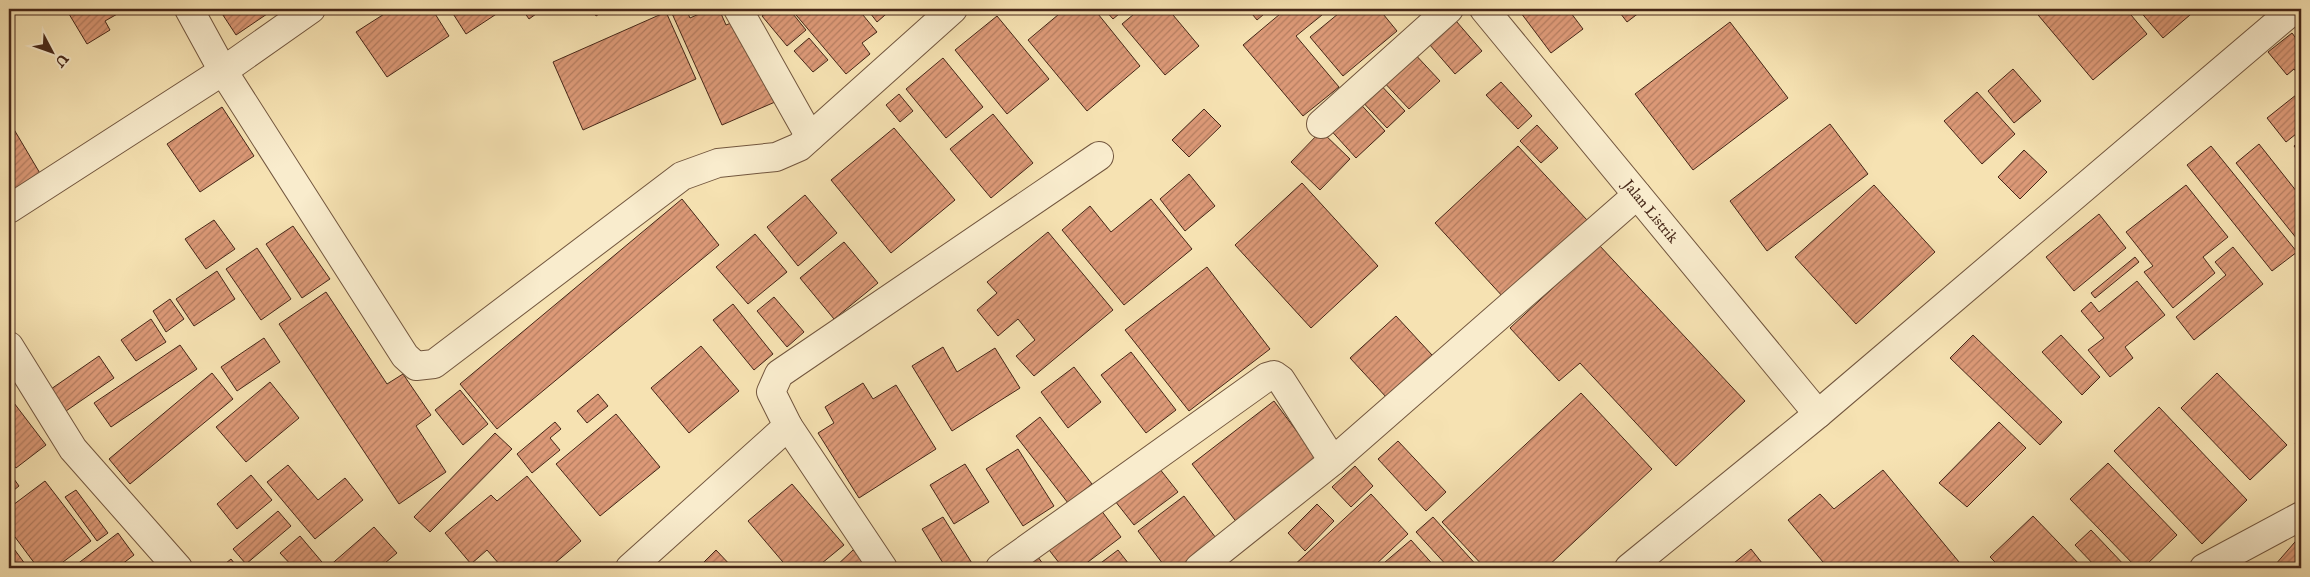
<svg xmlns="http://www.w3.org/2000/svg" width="2310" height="577" viewBox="0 0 2310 577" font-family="'IM FELL English',serif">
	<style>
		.building { fill: url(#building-hatch); stroke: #462718 }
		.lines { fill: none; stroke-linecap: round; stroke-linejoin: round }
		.minor-casing { stroke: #72563e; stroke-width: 30 }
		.minor { stroke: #f9eccd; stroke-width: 28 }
		.labels { text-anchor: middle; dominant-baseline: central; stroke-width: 4; stroke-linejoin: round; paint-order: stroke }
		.street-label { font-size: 15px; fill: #462718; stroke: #f9eccd }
	</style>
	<defs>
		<pattern id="building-hatch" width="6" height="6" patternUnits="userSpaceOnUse" patternTransform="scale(1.25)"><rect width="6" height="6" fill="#dc9977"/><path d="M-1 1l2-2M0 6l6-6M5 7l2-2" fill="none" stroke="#b47d61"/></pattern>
	</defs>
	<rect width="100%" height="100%" fill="#f6e2b2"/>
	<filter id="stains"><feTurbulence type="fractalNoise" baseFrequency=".004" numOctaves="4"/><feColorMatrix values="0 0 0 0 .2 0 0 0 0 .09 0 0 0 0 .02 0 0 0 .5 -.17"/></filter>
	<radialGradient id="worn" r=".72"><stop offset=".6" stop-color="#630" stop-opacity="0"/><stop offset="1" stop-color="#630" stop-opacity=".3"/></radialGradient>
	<path class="building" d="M66,9H126L105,21L110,30L87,44Z
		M219,9H264L267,14L236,35Z
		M392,9H432L449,36L387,77L356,32Z
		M450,9H504L466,34Z
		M522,9H543L529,19Z
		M592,9H607L596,16Z
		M670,9H686L690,18L710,9H719L726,25L739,20L775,102L722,125Z
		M771,9H789L806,30L787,46L762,16Z
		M791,9H858L877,32L862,43L870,54L846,74Z
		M867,9H892L877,22Z
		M1065,9H1094L1140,66L1087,111L1028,40Z
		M1104,9H1125L1113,19Z
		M1140,9H1168L1199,46L1165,75L1122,24Z
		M1248,9H1270L1257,20Z
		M1286,9H1318L1322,15L1296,36L1339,87L1303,116L1243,45Z
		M1344,9H1379L1397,31L1343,76L1310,37Z
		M1518,9H1568L1583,29L1551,53Z
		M1617,9H1644L1627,22Z
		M2033,9H2126L2147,34L2093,80Z
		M2138,9H2197L2163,38Z
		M666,12L696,79L583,130L553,62Z
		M1450,14L1482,51L1455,74L1423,37Z
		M997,16L1049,79L1007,114L955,50Z
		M1730,22L1788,98L1693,170L1635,94Z
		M2292,33L2301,45V78L2294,69L2287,75L2268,52Z
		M809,38L828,60L813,72L794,51Z
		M1411,50L1440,81L1409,109L1380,78Z
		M943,58L983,107L946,138L906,89Z
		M2013,69L2041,101L2014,123L1988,91Z
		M1376,80L1405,111L1387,128L1358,97Z
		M1501,82L1532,116L1518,129L1486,95Z
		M2301,91V130L2286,142L2267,118Z
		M1977,92L2015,134L1982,164L1944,121Z
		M899,94L913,111L900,122L886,105Z
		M1356,99L1385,131L1356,158L1327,126Z
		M222,107L254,156L200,192L167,144Z
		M1204,109L1221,126L1189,157L1172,140Z
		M993,114L1033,163L991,198L950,149Z
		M9,121L41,175L9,194Z
		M1830,124L1868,174L1767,251L1730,201Z
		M1537,125L1558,148L1541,163L1520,141Z
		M894,128L955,200L891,253L831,180Z
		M1321,131L1350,159L1320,190L1291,162Z
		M2301,140V155L2294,146Z
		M2259,144L2301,197V244L2236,163Z
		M1518,146L1587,220L1504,298L1435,223Z
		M2211,146L2297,252L2272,271L2187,165Z
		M2024,150L2047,172L2020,199L1998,177Z
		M1189,174L1215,206L1185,231L1160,199Z
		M1302,183L1378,266L1311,328L1235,245Z
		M1874,185L1935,252L1856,324L1795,257Z
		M2186,185L2228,237L2203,257L2215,273L2173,308L2144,272L2153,266L2126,232Z
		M805,195L837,233L798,266L767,227Z
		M682,199L719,245L497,429L460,384Z
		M1151,199L1192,249L1124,305L1062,230L1090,206L1111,232Z
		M2099,214L2126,248L2074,291L2046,257Z
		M214,220L235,249L206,269L185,239Z
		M293,226L330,279L302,298L266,244Z
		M1048,232L1113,310L1034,376L1016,356L1035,340L1018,319L998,336L977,310L997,293L987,282Z
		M755,234L787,272L748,304L716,267Z
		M844,242L878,283L834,319L800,278Z
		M1599,245L1745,401L1676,466L1580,363L1559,381L1510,328Z
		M2233,247L2263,284L2194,340L2176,317L2226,275L2215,262Z
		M257,248L291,299L261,320L226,269Z
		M2135,257L2139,262L2095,298L2091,293Z
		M1207,267L1270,349L1189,411L1125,330Z
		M217,271L235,299L194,326L176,299Z
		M2137,281L2165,315L2125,347L2133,358L2110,377L2088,350L2104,338L2081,311L2091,302L2099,312Z
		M326,292L387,384L403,374L431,415L416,426L446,472L399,504L279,324Z
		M774,297L804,332L787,347L757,311Z
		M170,299L184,319L166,332L153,311Z
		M733,304L773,354L754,370L713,320Z
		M1396,316L1432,355L1387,398L1350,358Z
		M151,319L166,342L136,361L121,340Z
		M1973,335L2062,422L2040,445L1950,358Z
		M2061,335L2100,377L2082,395L2042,352Z
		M264,338L280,362L237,391L221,367Z
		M180,345L197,369L111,427L94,403Z
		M701,346L739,391L689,433L651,388Z
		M943,347L957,372L995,348L1020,388L952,431L912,366Z
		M1131,352L1176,410L1146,433L1101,375Z
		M99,356L114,378L66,411L51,389Z
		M1074,367L1101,402L1068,428L1041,392Z
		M212,373L233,399L130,484L109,459Z
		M2217,373L2287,445L2250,480L2181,408Z
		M270,382L299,418L246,462L216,427Z
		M863,383L873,399L896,385L936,449L859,498L818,433L834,423L825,407Z
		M460,390L488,424L463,445L435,410Z
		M1581,393L1652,469L1546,568H1485L1442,522Z
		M598,394L608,406L587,423L577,411Z
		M1274,401L1320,462L1238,524L1192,464Z
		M14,403L46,445L16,468L9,459V407Z
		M2159,407L2247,500L2202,544L2114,451Z
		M616,414L660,467L600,516L556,464Z
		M1040,417L1092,484L1068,503L1016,436Z
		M555,422L561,429L550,438L560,450L532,473L517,454Z
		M1999,422L2026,448L1967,507L1939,483Z
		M495,433L512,449L430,532L414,517Z
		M2301,437V450L2295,443Z
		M1398,441L1446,492L1426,511L1378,459Z
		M1018,449L1054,506L1023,526L986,469Z
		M2108,463L2177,535L2143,568H2137L2070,499Z
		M965,464L989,502L954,524L930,485Z
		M288,465L318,500L345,478L363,500L315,539L267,482Z
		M1355,466L1373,486L1351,507L1332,487Z
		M1159,468L1178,492L1134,525L1115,501Z
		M1883,470L1964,568H1828L1788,520L1820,494L1834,509Z
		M9,472L19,486L9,494Z
		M251,475L272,500L237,529L217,504Z
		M527,476L581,541L549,568H497L500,565L487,550L471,564L445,533L491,495L497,501Z
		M45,481L91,541L55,568H38L9,529V508Z
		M792,484L844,545L816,568H788L748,521Z
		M76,490L108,533L97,541L65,497Z
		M1371,494L1408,534L1372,568H1291Z
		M1184,496L1219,542L1184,568H1166L1138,531Z
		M1317,504L1334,521L1305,551L1288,533Z
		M1098,506L1121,537L1080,568H1063L1046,546Z
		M278,511L291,526L246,564L233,549Z
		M2033,516L2083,568H2001L1990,557Z
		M943,517L975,568H946L922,529Z
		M1433,517L1479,568H1449L1416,532Z
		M374,527L397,553L379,568H294L280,553L300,536L327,568Z
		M2091,530L2127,568H2097L2075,545Z
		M118,533L134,555L117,568H72Z
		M2301,535V568H2279L2275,565Z
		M1411,540L1436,568H1378Z
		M9,542L28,568H9Z
		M1751,549L1766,568H1728Z
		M716,550L733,568H698Z
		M853,550L870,568H834Z
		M1118,550L1132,568H1094Z
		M1035,553L1046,568H1015Z
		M231,559L238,568H220Z"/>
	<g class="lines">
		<defs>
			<g id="minor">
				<path d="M189,9L223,71L405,356L416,366L434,364L682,176L718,163L776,157L799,147L953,9"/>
				<path d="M738,9L810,137"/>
				<path id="s1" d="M1484,9L1818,414"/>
				<path d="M1321,124L1449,9"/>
				<path d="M9,209L223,71L311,9"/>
				<path d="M9,346L73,449L178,568"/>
				<path d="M788,426L883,568"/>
				<path d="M630,568L788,426L771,392L779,374L1099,156"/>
				<path d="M1000,568L1267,377L1274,375L1281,380L1333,461L1637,195"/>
				<path d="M1199,568L1333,461"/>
				<path d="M1629,568L1818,414L2294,9"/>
				<path d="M2204,568L2301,516"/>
			</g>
		</defs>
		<use href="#minor" class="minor-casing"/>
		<use href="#minor" class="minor"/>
	</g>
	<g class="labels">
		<g class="street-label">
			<text stroke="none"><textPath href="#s1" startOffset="262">Jalan Listrik</textPath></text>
		</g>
	</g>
	<rect width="2310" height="577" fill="none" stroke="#f6e2b2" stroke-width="30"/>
	<rect x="10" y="10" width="2290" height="557" fill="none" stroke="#462718" stroke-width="2.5"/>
	<rect x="15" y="15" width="2280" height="547" fill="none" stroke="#462718"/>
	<g transform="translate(52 52) rotate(131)" stroke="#f9eccd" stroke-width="4" paint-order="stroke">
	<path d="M0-4L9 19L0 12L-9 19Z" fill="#462718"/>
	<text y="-8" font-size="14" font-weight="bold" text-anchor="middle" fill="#462718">U</text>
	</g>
	<rect width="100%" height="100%" filter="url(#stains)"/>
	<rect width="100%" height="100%" fill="url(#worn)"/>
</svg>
